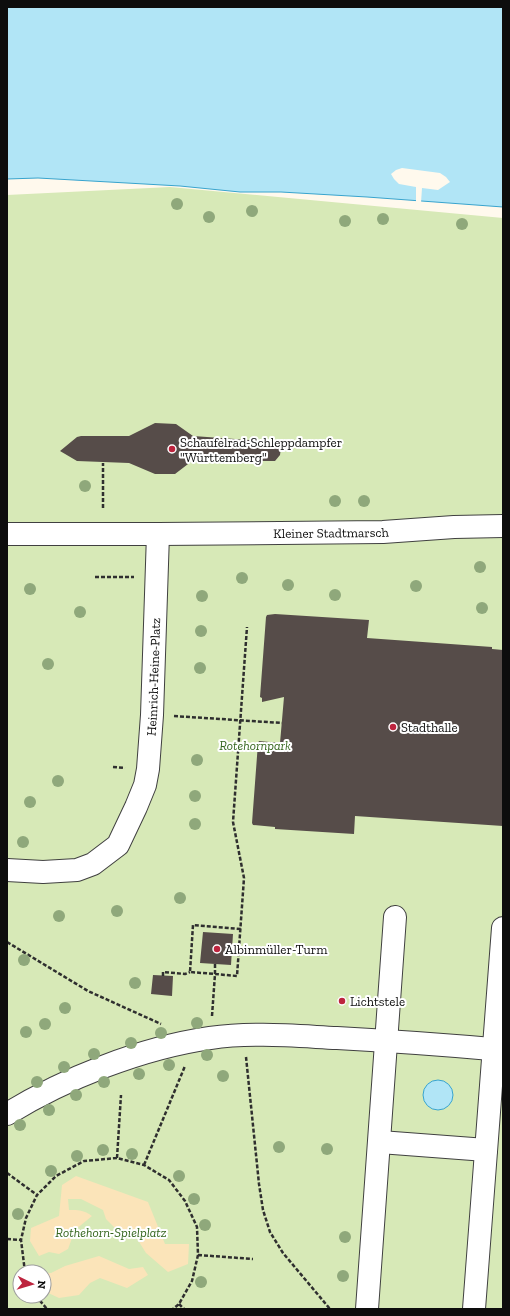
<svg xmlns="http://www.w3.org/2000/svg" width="510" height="1316" viewBox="0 0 510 1316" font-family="'Zilla Slab',serif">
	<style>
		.green { fill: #d7e9b7; fill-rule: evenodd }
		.sand { fill: #fbe4b9 }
		.water { fill: #b1e5f6; stroke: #38a4ce }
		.pier { fill: #fff9ed }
		.building { fill: #564c49 }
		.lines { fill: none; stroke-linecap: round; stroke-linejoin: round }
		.minor-casing { stroke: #404040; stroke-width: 24 }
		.path { stroke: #2f2f2f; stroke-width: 2.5; stroke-dasharray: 4 2; stroke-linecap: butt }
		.minor { stroke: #fff; stroke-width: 22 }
		.tree { fill: #8fa87b }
		.poi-dot { fill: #bd243e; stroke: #fff; stroke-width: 1.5 }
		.labels { text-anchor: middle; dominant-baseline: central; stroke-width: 4; stroke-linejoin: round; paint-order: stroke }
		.poi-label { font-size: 13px; fill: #0d0d0d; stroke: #fff; text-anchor: start }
		.street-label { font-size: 13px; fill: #0d0d0d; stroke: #fff }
		.park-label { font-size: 13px; font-style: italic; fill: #34651d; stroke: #fff }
	</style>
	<rect width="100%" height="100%" fill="#fff9ed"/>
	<path class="green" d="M170,187L503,218V1309H7V195ZM20,1272H44V1296H20Z"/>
	<path class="sand" d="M76,1176L148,1202L165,1244H189L188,1264L168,1272L146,1253L136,1237L129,1235L121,1234L106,1219L103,1210L81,1199H68L69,1210C78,1210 84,1210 92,1216L75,1230L68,1249L59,1254L49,1252L39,1256L30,1241L31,1228L59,1216L62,1185Z
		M99,1256L129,1269L143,1267L148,1275L127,1288L100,1278L90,1283L79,1295L59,1298L44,1291V1273H51L65,1266Z"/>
	<path class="water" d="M7,7H503V207L367,197L281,192H240L180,186L38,178L7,179Z
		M423 1095a15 15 0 1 1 30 0a15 15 0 1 1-30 0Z"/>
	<path class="pier" d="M402,168L440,173L446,177L450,182L438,190L422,188L421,203H416V187L399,184L394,179L391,174L396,170Z"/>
	<path class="building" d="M155,423L176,424L193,436L276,442L281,448L280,455L275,461H192L175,474H155L129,463L77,461L60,451L77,437L81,436H129Z
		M275,614L369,620L367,638L492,647V649L503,650V826L355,816L354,834L275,829V827L253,825L252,823L258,743L259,741L280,743L284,697L262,702V698L260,697L266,617L267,615Z
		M203,932L233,934L231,965L200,963Z
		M153,975L173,976L172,996L151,994Z"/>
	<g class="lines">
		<defs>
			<g id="minor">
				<path id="s1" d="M7,534H158L383,532L454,527L503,526"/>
				<path id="s2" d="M7,870L43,872L77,870L93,864L118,845L136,807L145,785L148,769L152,715L158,534"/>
				<path d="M7,1114C66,1078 141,1048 210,1038C252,1032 295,1036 337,1038C392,1041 448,1045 503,1050"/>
				<path d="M380,1142L486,1150"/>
				<path d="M367,1309L395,917"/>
				<path d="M474,1309L503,928"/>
			</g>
		</defs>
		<use href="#minor" class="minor-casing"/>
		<path class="path" d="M103,508V463
			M95,577H134
			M174,716L282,723
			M113,767L125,768
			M7,942L88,991L161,1024
			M215,964V974L190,972L193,925L241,929
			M163,976V972L185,974L190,972
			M212,1016L215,974L237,976L244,878L233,822L247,627
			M246,1057L259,1184L263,1210L270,1232L283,1253L330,1309
			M117,1158L121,1095
			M144,1165L185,1066
			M7,1173L37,1195
			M7,1239L21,1240
			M198,1255L253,1259
			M25,1272L21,1240L26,1218L37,1195L56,1176L84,1161L117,1158L144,1165L169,1180L185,1201L197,1227L198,1255L192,1281L179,1304L173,1309
			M36,1296L47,1309
			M179,1304L184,1309"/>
		<use href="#minor" class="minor"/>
	</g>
	<g class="tree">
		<circle cx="177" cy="204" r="6"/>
		<circle cx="252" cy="211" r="6"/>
		<circle cx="209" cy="217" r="6"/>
		<circle cx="383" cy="219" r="6"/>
		<circle cx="345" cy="221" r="6"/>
		<circle cx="462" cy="224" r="6"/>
		<circle cx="85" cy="486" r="6"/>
		<circle cx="335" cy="501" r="6"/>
		<circle cx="364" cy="501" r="6"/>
		<circle cx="480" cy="567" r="6"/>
		<circle cx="242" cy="578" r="6"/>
		<circle cx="288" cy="585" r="6"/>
		<circle cx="416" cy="586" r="6"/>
		<circle cx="30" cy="589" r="6"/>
		<circle cx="335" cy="595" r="6"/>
		<circle cx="202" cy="596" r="6"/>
		<circle cx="482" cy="608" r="6"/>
		<circle cx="80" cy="612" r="6"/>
		<circle cx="201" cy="631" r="6"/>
		<circle cx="48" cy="664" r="6"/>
		<circle cx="200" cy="668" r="6"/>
		<circle cx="197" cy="760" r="6"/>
		<circle cx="58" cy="781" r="6"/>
		<circle cx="195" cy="796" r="6"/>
		<circle cx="30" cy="802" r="6"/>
		<circle cx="195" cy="824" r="6"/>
		<circle cx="23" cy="842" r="6"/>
		<circle cx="180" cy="898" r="6"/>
		<circle cx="117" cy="911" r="6"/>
		<circle cx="59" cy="916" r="6"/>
		<circle cx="24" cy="960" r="6"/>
		<circle cx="135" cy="983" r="6"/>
		<circle cx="65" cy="1008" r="6"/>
		<circle cx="197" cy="1023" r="6"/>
		<circle cx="45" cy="1024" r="6"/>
		<circle cx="26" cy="1032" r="6"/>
		<circle cx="161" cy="1033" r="6"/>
		<circle cx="131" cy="1043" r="6"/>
		<circle cx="94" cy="1054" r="6"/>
		<circle cx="207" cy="1055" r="6"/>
		<circle cx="169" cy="1065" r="6"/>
		<circle cx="64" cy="1067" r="6"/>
		<circle cx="139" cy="1074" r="6"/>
		<circle cx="223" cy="1076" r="6"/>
		<circle cx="37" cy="1082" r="6"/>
		<circle cx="104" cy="1082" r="6"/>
		<circle cx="76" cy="1095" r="6"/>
		<circle cx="49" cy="1110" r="6"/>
		<circle cx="20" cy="1125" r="6"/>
		<circle cx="279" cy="1147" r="6"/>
		<circle cx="327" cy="1149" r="6"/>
		<circle cx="103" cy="1150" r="6"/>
		<circle cx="132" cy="1154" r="6"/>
		<circle cx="77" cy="1156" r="6"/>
		<circle cx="51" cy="1171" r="6"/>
		<circle cx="179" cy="1176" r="6"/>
		<circle cx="194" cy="1199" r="6"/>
		<circle cx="18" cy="1214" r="6"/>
		<circle cx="205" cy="1225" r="6"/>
		<circle cx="345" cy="1237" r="6"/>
		<circle cx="343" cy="1276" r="6"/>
		<circle cx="201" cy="1282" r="6"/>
	</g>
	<g class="poi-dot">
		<circle cx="172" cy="449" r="4"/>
		<circle cx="393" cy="727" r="4"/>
		<circle cx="217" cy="949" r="4"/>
		<circle cx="342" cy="1001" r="4"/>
	</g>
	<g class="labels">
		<g class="poi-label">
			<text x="180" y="442">Schaufelrad-Schleppdampfer<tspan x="180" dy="15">"Württemberg"</tspan></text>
			<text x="401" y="727">Stadthalle</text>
			<text x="225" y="949">Albinmüller-Turm</text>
			<text x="350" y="1001">Lichtstele</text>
		</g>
		<g class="street-label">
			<text stroke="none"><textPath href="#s1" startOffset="324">Kleiner Stadtmarsch</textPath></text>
			<text stroke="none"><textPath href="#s2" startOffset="293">Heinrich-Heine-Platz</textPath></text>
		</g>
		<g class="park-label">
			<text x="255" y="745">Rotehornpark</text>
			<text x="111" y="1232">Rothehorn-Spielplatz</text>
		</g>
	</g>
	<rect width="510" height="1316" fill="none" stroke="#0d0d0d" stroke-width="16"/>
	<g transform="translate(32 1284) rotate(95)"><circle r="19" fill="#ffffff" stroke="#9e9e9e"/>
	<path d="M0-3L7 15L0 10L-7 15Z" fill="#bd243e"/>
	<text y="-6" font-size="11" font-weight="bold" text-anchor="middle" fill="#0d0d0d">N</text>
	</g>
</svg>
